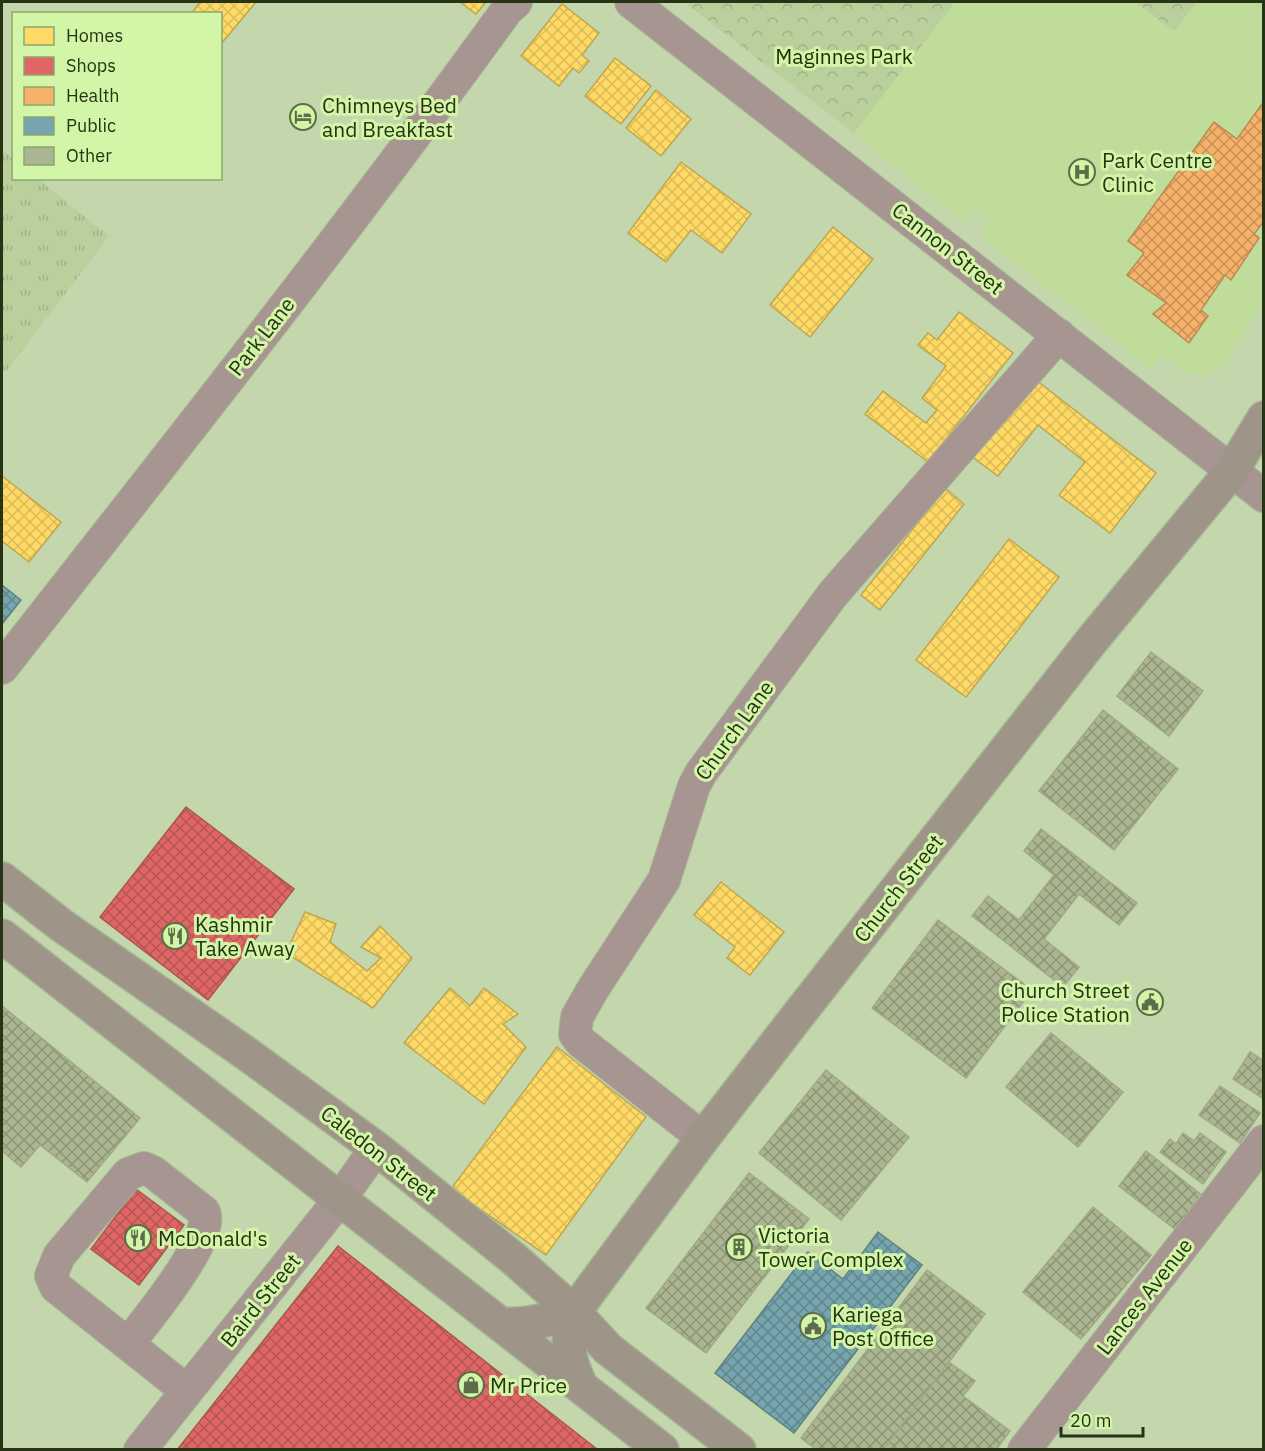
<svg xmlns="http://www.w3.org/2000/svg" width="1265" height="1451" viewBox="0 0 1265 1451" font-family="'IBM Plex Sans',sans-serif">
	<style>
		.built { fill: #bfdc9a }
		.grass { fill: url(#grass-tufts) }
		.park { fill: url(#park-crowns) }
		.homes { fill: url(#homes-cross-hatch); stroke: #bea74d; stroke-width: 1.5 }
		.shops { fill: url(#shops-cross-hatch); stroke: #a8574d; stroke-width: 1.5 }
		.health { fill: url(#health-cross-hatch); stroke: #b88c51; stroke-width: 1.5 }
		.public { fill: url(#public-cross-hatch); stroke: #5e8380; stroke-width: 1.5 }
		.building { fill: url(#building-cross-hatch); stroke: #a0a886; stroke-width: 1.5 }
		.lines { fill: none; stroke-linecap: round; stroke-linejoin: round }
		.minor-casing { stroke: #a6b594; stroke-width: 34 }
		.major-casing { stroke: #a6b594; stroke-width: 36 }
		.minor { stroke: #a79592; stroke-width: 32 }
		.major { stroke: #9e9488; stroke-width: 33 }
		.labels { text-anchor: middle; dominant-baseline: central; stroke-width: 6; stroke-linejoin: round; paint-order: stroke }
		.park-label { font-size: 21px; fill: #1f2f03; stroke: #d2f5a7 }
		.poi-label { font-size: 21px; fill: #263314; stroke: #d2f5a7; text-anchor: start }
		.street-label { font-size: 21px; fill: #263314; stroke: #d2f5a7 }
	</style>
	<defs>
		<pattern id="grass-tufts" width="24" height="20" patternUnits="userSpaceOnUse" patternTransform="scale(1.5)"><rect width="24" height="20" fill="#b9d09c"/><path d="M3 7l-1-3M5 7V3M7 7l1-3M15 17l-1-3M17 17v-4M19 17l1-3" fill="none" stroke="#9fb386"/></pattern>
		<pattern id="park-crowns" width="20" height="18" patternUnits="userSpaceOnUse" patternTransform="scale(1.5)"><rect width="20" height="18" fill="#b9d09c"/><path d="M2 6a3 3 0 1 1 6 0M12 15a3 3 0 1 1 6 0" fill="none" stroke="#9fb386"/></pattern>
		<pattern id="homes-cross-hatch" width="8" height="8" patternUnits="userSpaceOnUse" patternTransform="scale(1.5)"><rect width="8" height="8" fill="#ffd966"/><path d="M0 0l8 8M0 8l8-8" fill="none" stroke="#dabb58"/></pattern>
		<pattern id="shops-cross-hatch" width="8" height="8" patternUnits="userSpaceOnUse" patternTransform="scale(1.5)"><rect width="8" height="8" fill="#e06666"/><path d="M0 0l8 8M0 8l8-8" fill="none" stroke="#b55553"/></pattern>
		<pattern id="health-cross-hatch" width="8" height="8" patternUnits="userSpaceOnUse" patternTransform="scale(1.5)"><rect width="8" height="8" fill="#f6b26b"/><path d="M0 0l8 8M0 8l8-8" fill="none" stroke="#c79157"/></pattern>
		<pattern id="public-cross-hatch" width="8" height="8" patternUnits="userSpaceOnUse" patternTransform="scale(1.5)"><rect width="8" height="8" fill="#76a5af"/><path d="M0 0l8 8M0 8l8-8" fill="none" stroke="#61878d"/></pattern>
		<pattern id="building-cross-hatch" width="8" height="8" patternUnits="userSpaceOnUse" patternTransform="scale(1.5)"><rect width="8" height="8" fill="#acb592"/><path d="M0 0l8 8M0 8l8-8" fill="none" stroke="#8c9476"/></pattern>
	</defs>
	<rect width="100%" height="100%" fill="#c3d6ac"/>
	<path class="built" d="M955,2H1135L1174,30L1197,2H1263V303L1224,365L1204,376L1184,372L1161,355L1151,370L981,236L990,222L974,210L964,223L854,133Z"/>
	<path class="grass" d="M2,149L13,159L14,178L38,179L109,236L6,372L2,368Z"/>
	<path class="park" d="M684,2H955L854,133Z
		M1135,2H1197L1174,31Z"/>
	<path class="homes" d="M200,2H256L221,44L220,14H191Z
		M460,2H486L476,14Z
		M562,4L599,33L582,55L589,61L579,73L573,68L559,86L521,56Z
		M615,58L651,86L621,124L585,96Z
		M656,90L691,119L661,156L626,128Z
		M681,162L751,214L722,253L691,230L666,262L628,233Z
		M833,227L873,259L810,337L770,305Z
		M959,312L1013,353L928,462L865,414L883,391L926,423L937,410L922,398L946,366L918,345L928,333L937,340Z
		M1032,377L1156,473L1110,533L1059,495L1085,462L1038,425L998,476L971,456Z
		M2,476L61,522L29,562L2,541Z
		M945,488L964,504L880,610L861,595Z
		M1009,539L1059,577L966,697L916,660Z
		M721,882L784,932L750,975L727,958L735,947L694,915Z
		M305,912L336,924L330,942L367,971L381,958L361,947L380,926L412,958L373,1008L286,953Z
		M450,988L470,1006L484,988L518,1014L503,1024L526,1047L484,1104L404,1043Z
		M557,1047L646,1117L546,1255L451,1189Z"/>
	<path class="shops" d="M186,807L294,889L208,1000L100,917Z
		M136,1189L184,1225L139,1285L91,1249Z
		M338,1246L598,1450H177Z"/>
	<path class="health" d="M1264,101V221L1254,234L1259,238L1231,280L1225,275L1201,310L1208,316L1189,343L1153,314L1166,303L1127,275L1144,253L1128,241L1214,122L1237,139Z"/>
	<path class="public" d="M2,585L21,600L2,624Z
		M878,1232L922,1265L794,1433L715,1373L808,1252L843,1279Z"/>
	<path class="building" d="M1151,652L1203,691L1169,736L1117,696Z
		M1103,710L1178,769L1114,850L1039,791Z
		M1041,829L1137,903L1119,925L1079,894L1044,939L1079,967L1063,987L972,916L988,896L1019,920L1054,875L1024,851Z
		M938,920L1032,990L966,1078L872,1008Z
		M2,1006L140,1118L87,1182L40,1145L21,1167L2,1151Z
		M1051,1033L1123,1092L1078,1147L1006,1087Z
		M1250,1052L1264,1061V1099L1233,1079Z
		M826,1070L909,1137L841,1220L759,1153Z
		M1220,1086L1260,1113L1240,1143L1199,1115Z
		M1183,1133L1194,1141L1200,1133L1226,1152L1203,1184L1160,1152L1170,1139L1176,1144Z
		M1146,1151L1203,1196L1176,1230L1119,1186Z
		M749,1173L809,1219L706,1353L646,1308Z
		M1093,1207L1151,1255L1081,1339L1023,1292Z
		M927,1270L985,1314L883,1450H817L801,1438Z
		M949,1362L975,1381L963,1396L1010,1431L996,1450H883Z"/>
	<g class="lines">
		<defs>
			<path id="minor" d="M631,2L1264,496
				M2,668C172,451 345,234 507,10L516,2
				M703,1138L581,1042L575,1034L577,1017L593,989L664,880L694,786L701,773L833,594L1059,335
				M128,1344C144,1323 216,1237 204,1212L153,1172L144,1168L128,1174L59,1256L51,1276L56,1287L187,1391
				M140,1450L340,1199L376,1148
				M1024,1450L1264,1141"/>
			<path id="major" d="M2,879L61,925L247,1054L376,1148L514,1259L574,1312L608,1349L739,1450
				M2,936L662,1450
				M500,1324C526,1326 550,1320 574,1312
				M581,1386C567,1357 566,1343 574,1312L703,1138L799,1014L1093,639L1231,472L1264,418"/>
		</defs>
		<use href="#minor" class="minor-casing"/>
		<use href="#major" class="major-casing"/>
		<use href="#minor" class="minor"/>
		<use href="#major" class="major"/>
	</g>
	<defs>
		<symbol id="hotel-ring" viewBox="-11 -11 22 22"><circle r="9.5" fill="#d2f5a7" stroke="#5d6c49" stroke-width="1.5"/><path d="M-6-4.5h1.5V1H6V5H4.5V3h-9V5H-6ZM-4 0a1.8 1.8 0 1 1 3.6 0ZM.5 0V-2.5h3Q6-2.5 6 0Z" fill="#5d6c49"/></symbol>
		<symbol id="hospital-ring" viewBox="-11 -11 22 22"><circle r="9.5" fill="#d2f5a7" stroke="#5d6c49" stroke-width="1.5"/><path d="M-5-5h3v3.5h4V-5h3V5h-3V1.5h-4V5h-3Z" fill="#5d6c49"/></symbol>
		<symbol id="restaurant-ring" viewBox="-11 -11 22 22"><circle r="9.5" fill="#d2f5a7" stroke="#5d6c49" stroke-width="1.5"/><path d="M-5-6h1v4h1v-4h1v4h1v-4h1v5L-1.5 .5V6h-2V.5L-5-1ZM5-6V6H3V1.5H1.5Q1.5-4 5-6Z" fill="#5d6c49"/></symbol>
		<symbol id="civic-ring" viewBox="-11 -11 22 22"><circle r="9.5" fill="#d2f5a7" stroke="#5d6c49" stroke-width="1.5"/><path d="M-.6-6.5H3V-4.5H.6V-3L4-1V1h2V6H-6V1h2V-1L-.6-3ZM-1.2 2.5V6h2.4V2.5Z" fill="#5d6c49"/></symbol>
		<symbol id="building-ring" viewBox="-11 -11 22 22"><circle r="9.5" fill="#d2f5a7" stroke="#5d6c49" stroke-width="1.5"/><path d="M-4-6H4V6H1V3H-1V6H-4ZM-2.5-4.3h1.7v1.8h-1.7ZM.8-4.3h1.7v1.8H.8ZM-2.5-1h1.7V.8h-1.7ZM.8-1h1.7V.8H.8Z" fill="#5d6c49"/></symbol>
		<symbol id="shop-ring" viewBox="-11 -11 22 22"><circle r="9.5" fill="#d2f5a7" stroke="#5d6c49" stroke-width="1.5"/><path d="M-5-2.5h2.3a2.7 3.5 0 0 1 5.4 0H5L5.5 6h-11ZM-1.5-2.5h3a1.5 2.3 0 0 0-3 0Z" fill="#5d6c49"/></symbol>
	</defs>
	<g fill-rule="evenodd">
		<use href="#hotel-ring" x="288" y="102" width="30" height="30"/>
		<use href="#hospital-ring" x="1067" y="157" width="30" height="30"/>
		<use href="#restaurant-ring" x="160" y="921" width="30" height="30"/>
		<use href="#civic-ring" x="1135" y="987" width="30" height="30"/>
		<use href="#restaurant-ring" x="123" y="1223" width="30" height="30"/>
		<use href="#building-ring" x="724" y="1232" width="30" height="30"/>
		<use href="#civic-ring" x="798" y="1311" width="30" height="30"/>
		<use href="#shop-ring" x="456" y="1370" width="30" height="30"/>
	</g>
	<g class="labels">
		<g class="park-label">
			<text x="844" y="56">Maginnes Park</text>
		</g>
		<g class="poi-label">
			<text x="322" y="105">Chimneys Bed<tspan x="322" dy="24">and Breakfast</tspan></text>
			<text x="1102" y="160">Park Centre<tspan x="1102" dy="24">Clinic</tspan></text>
			<text x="195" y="924">Kashmir<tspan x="195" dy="24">Take Away</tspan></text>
			<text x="1130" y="990" text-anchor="end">Church Street<tspan x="1130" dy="24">Police Station</tspan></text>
			<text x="758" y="1235">Victoria<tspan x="758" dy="24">Tower Complex</tspan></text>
			<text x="158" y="1238">McDonald's</text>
			<text x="832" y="1314">Kariega<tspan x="832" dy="24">Post Office</tspan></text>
			<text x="490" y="1385">Mr Price</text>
		</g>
		<g class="street-label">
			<text transform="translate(948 248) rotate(38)">Cannon Street</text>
			<text transform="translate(261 336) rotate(-52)">Park Lane</text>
			<text transform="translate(734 730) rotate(-54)">Church Lane</text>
			<text transform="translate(898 888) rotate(-52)">Church Street</text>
			<text transform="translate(379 1153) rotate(38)">Caledon Street</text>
			<text transform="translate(1144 1296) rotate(-52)">Lances Avenue</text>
			<text transform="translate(260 1300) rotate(-51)">Baird Street</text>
		</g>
	</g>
	<rect width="1265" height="1451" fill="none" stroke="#263314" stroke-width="6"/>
	<rect x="12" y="12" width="210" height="168" fill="#d2f5a7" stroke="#8da76c" stroke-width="1.5"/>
	<rect x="24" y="27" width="30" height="18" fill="#ffd966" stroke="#8da76c" stroke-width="1.5"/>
	<text x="66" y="42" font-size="18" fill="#263314">Homes</text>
	<rect x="24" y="57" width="30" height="18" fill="#e06666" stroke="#8da76c" stroke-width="1.5"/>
	<text x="66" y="72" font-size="18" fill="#263314">Shops</text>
	<rect x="24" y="87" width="30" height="18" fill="#f6b26b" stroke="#8da76c" stroke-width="1.5"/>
	<text x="66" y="102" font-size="18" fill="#263314">Health</text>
	<rect x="24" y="117" width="30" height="18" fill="#76a5af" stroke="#8da76c" stroke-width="1.5"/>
	<text x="66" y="132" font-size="18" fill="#263314">Public</text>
	<rect x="24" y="147" width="30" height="18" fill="#acb592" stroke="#8da76c" stroke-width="1.5"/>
	<text x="66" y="162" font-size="18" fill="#263314">Other</text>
	<path d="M1061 1427v9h82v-9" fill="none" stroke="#263314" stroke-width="3"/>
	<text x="1070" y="1427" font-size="18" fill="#263314" stroke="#d2f5a7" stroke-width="4.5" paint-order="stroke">20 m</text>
</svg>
